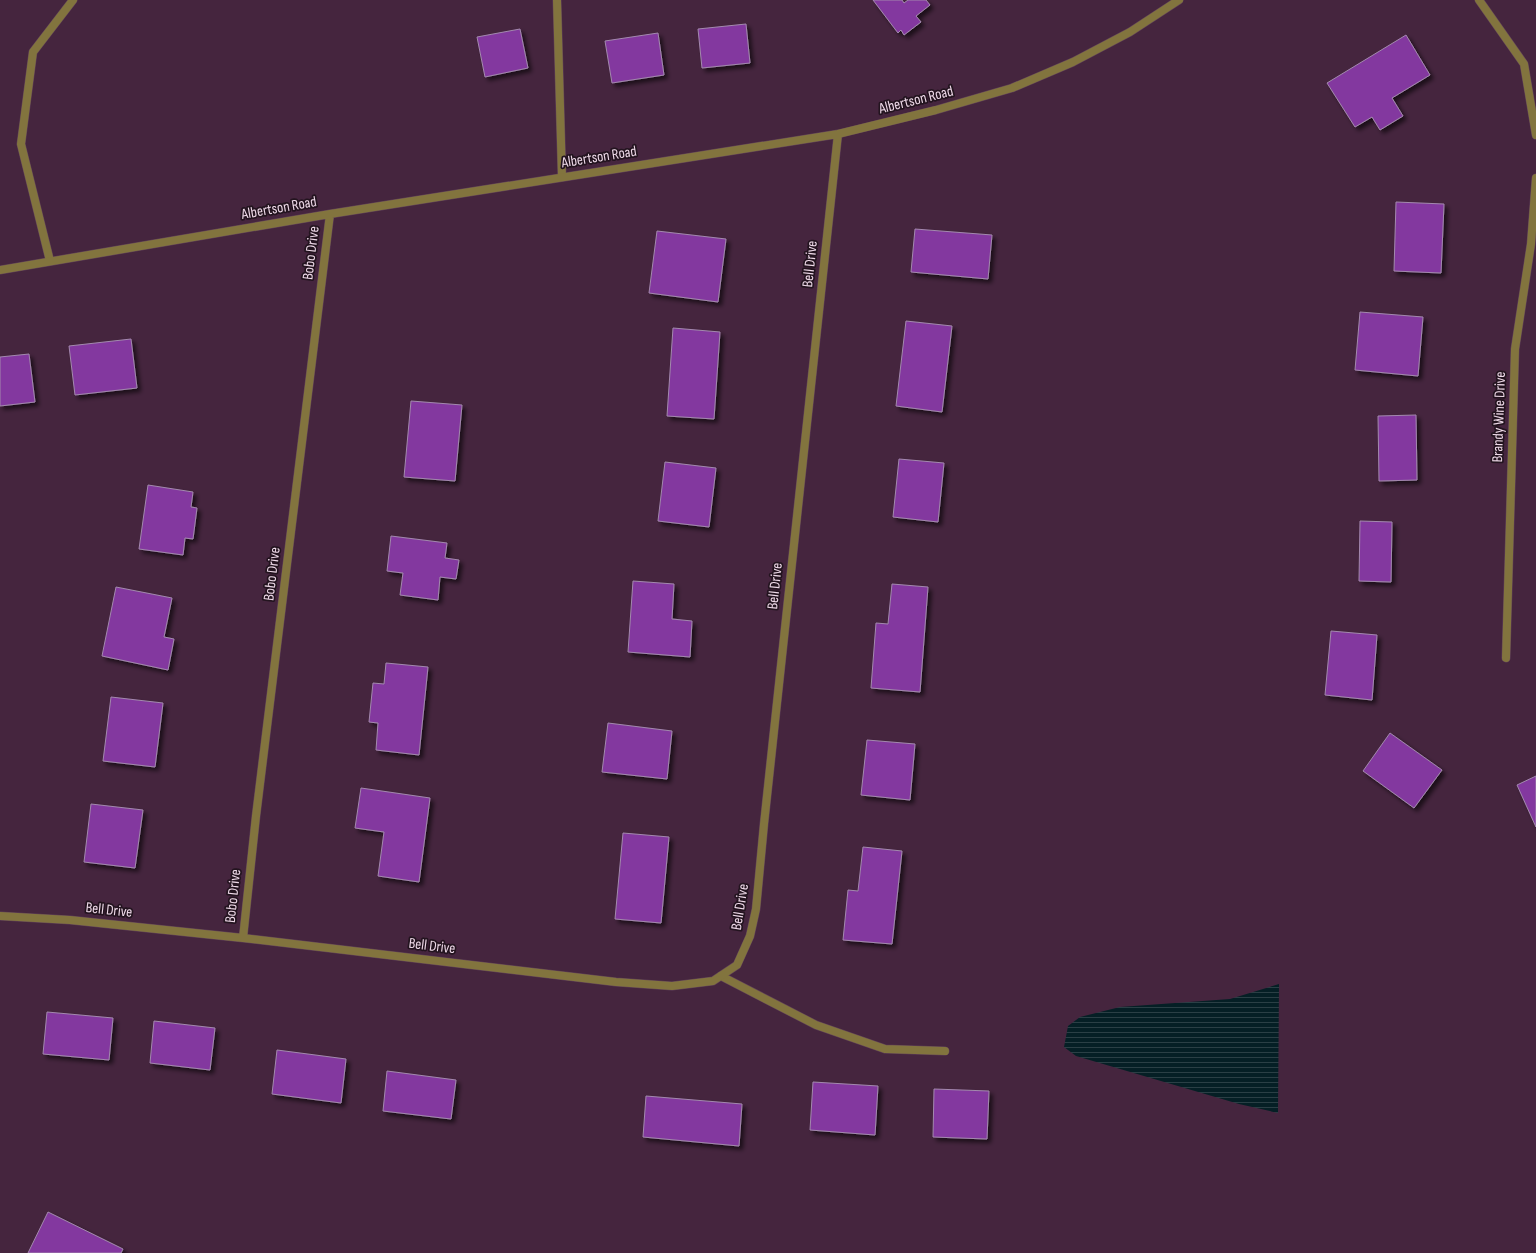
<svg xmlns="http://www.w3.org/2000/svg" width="1536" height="1253" viewBox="0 0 1536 1253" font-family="'Sofia Sans Condensed',sans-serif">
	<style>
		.water { fill: url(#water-rules) }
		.building { fill: #83399f; stroke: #a389ae; filter: url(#shadow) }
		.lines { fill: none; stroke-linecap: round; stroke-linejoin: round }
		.service-casing { stroke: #604259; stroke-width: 9 }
		.minor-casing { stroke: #604259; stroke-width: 9 }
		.service { stroke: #82743e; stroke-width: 8 }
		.minor { stroke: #82743e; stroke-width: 8 }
		.labels { text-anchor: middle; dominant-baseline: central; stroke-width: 3.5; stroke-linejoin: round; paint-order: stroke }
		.street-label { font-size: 15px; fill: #eed9e8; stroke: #23141f }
	</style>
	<defs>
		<pattern id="water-rules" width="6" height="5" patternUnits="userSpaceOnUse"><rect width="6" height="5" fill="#051f25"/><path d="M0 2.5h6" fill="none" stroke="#2a3f45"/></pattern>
		<filter id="shadow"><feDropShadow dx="3.5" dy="3.5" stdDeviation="2" flood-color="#0009"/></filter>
	</defs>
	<rect width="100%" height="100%" fill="#45253e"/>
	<path class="water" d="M1279,984L1278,1113L1239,1104L1076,1056L1064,1047L1068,1026L1080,1017L1120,1007L1230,999Z"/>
	<path class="building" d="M873,0H902L904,3L908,0H926L930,5L916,16L921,22L904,35L901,30L898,33Z
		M746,24L750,63L702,68L698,29Z
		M520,29L528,68L485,77L477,37Z
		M658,33L664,75L612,83L605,41Z
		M1406,35L1430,75L1392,98L1403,116L1380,130L1372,117L1355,127L1327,83Z
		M1396,202L1444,204L1441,273L1394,271Z
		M915,229L992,235L988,279L911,272Z
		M657,231L726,239L718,302L649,293Z
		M1360,312L1423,317L1418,376L1355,370Z
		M906,321L952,326L942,412L896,406Z
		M673,328L720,332L714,419L667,416Z
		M131,339L137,388L75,395L69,346Z
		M29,354L35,402L0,406V357Z
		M411,401L462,405L455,481L404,477Z
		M1416,415L1417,480L1379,481L1378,416Z
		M899,459L944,463L938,522L893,517Z
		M665,462L716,468L709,527L658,521Z
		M148,485L193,492L191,507L197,508L193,539L185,538L183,555L139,549Z
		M1360,521L1392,522L1391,582L1359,581Z
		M391,536L447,543L445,558L459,560L456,579L440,577L438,600L400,595L403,573L387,571Z
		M633,581L674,584L672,619L692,621L690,657L628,652Z
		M892,584L928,587L920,692L871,688L876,623L888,624Z
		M116,587L172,598L164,637L174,639L168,670L102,656Z
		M1331,631L1377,635L1372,700L1325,695Z
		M386,663L428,667L419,755L376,750L378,723L369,722L373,683L384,684Z
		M111,697L163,703L155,767L103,761Z
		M608,723L672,731L667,779L602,772Z
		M1390,733L1442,770L1414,808L1363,771Z
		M867,740L915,744L910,800L861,795Z
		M1536,776V827L1517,785Z
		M361,788L430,798L419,882L378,876L384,832L355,828Z
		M91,804L143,810L135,868L84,862Z
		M623,833L669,837L661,923L615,919Z
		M863,847L902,851L892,944L843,940L848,890L858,891Z
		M47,1012L113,1018L109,1060L43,1054Z
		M154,1021L215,1028L210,1070L150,1063Z
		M277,1050L346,1059L341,1103L272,1094Z
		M387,1071L456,1080L451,1119L383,1111Z
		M813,1082L878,1086L875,1135L810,1130Z
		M934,1089L989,1091L987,1139L933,1137Z
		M646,1096L742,1104L739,1146L643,1137Z
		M48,1212L123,1249L121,1253H28Z"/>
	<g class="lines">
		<defs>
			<path id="service" d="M557,0L562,177
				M50,261L21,144L33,52L73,0
				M721,976L816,1025L885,1049L945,1051"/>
			<path id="minor" d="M1479,0L1524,64L1536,135
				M0,270L330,214L838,134L936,110L1012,88L1073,62L1130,32L1179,0
				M1506,658L1515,349L1531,244L1536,178
				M0,916L70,920L243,938L616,982L672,986L713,981L737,965L750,936L756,909L764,824L838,134
				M243,938L256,816L330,214"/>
		</defs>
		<use href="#service" class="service-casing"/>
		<use href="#minor" class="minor-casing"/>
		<use href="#service" class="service"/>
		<use href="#minor" class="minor"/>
	</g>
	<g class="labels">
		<g class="street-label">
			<text transform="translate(916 100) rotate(-14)">Albertson Road</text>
			<text transform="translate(599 157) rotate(-9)">Albertson Road</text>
			<text transform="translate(279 208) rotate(-10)">Albertson Road</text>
			<text transform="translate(311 253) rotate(-83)">Bobo Drive</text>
			<text transform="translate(810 264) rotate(-84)">Bell Drive</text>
			<text transform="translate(1499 417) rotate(-88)">Brandy Wine Drive</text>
			<text transform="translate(272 574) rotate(-83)">Bobo Drive</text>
			<text transform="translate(775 586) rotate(-84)">Bell Drive</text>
			<text transform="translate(233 896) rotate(-84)">Bobo Drive</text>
			<text transform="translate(740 907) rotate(-81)">Bell Drive</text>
			<text transform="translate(109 910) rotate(6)">Bell Drive</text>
			<text transform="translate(432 946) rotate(7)">Bell Drive</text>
		</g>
	</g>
</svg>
